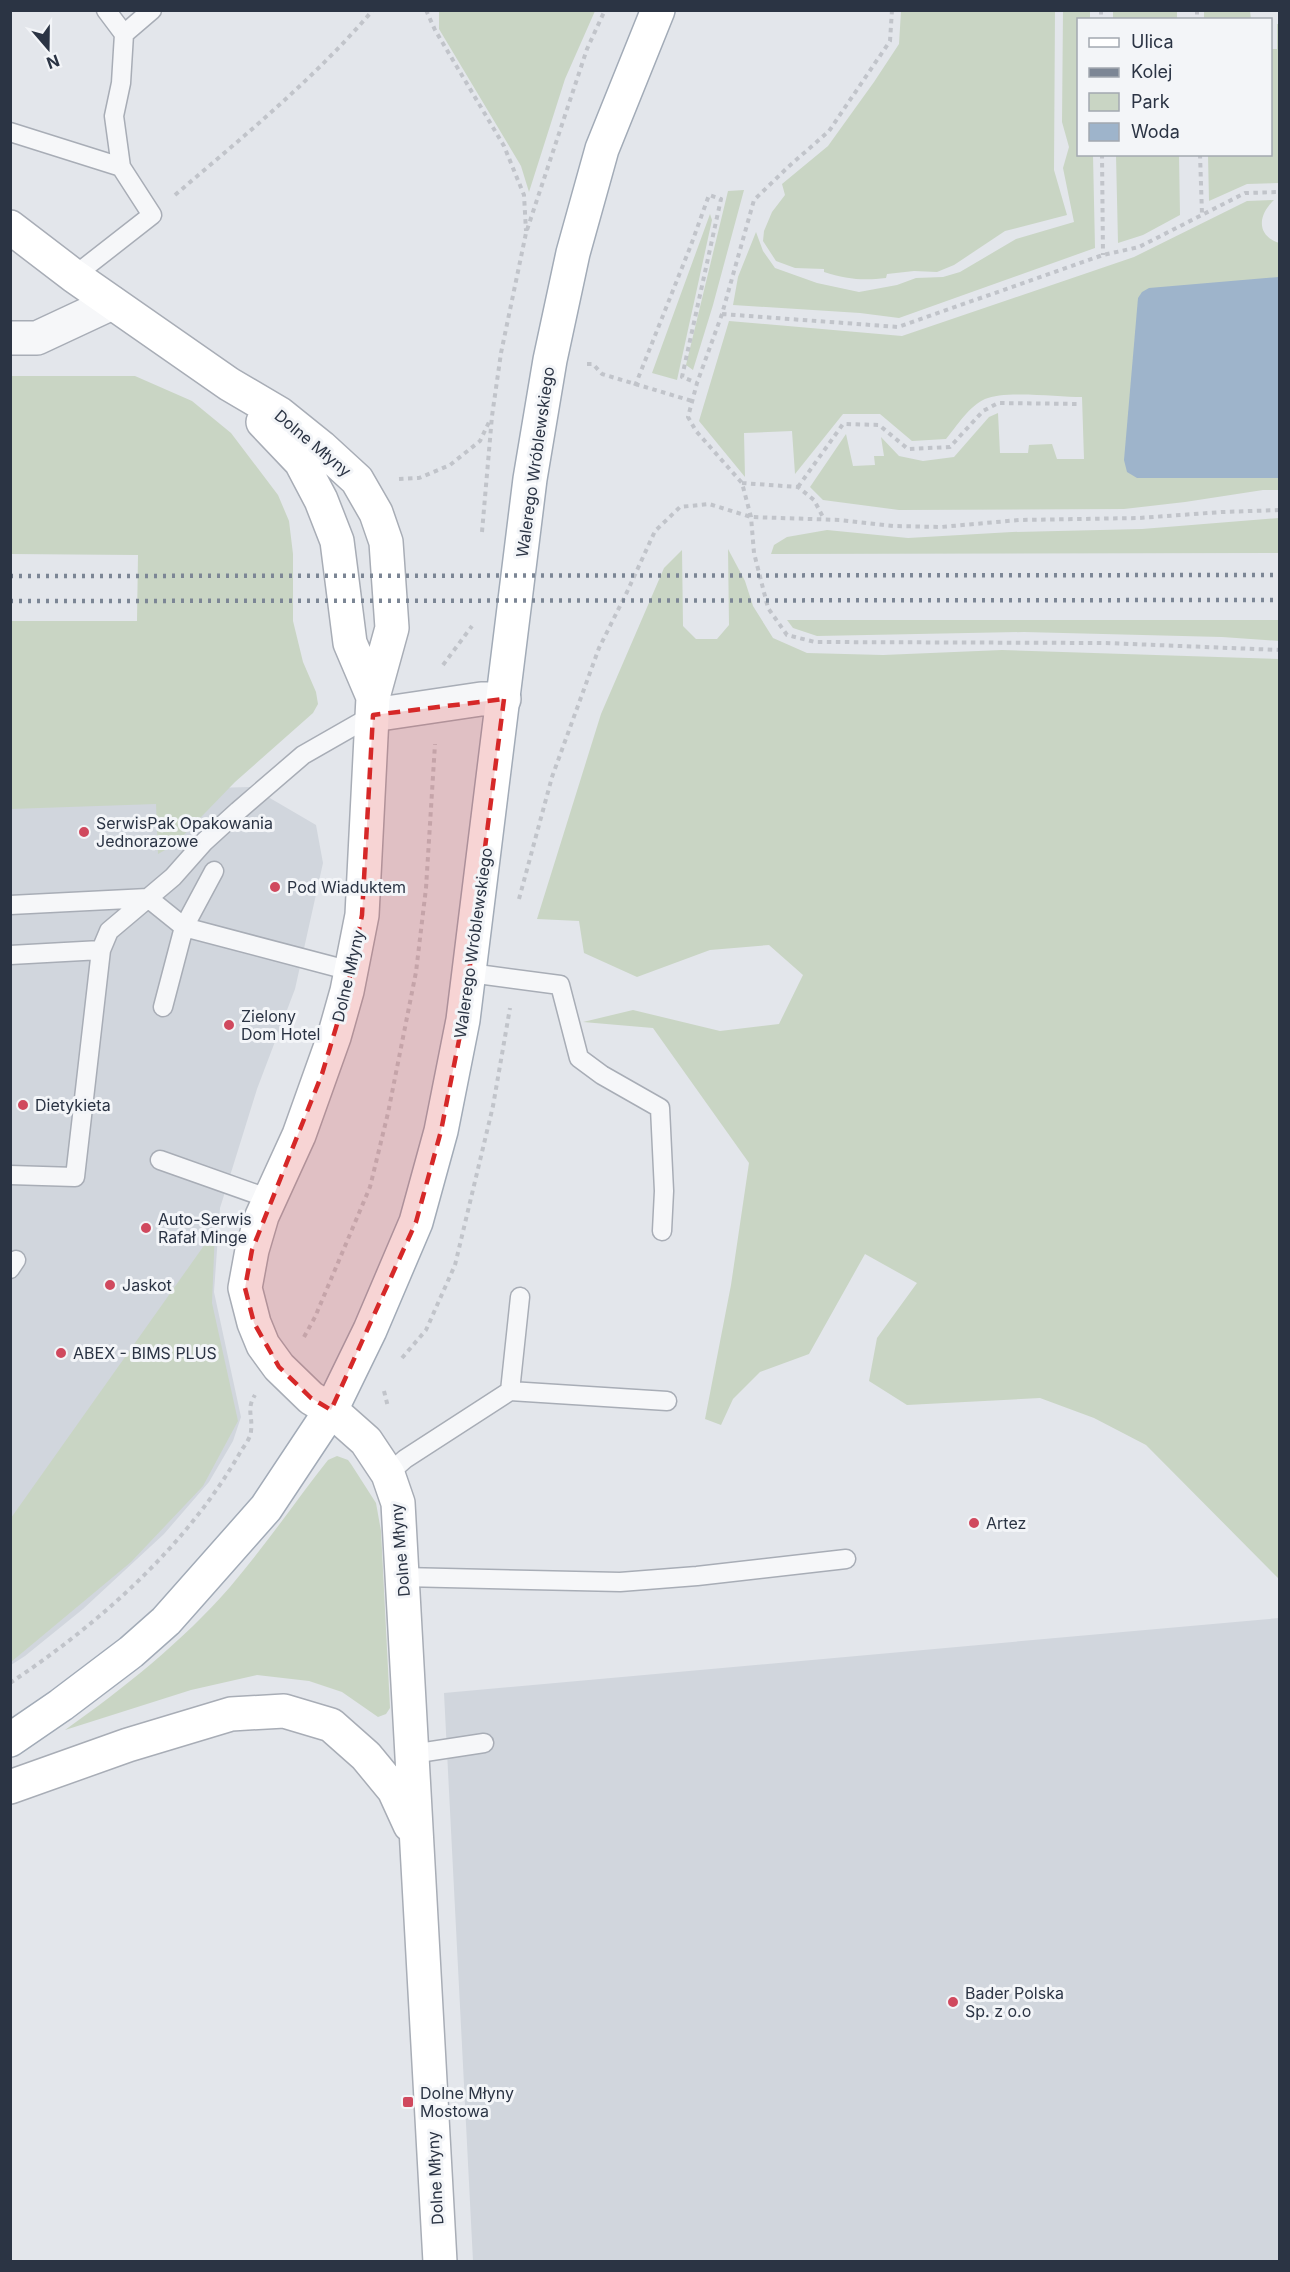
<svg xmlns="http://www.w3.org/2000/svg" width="1290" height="2272" viewBox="0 0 1290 2272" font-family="Inter,sans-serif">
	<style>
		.built { fill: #d1d6dd }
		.green { fill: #c9d5c4 }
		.water { fill: #9eb4cb }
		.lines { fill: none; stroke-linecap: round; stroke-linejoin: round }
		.lane-casing { stroke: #a8adb6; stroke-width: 21 }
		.street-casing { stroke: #a8adb6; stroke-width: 36 }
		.secondary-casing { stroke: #a8adb6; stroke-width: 36 }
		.primary-casing { stroke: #a2abb7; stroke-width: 36 }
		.path { stroke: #c1c4ca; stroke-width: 4; stroke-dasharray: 4.5 4.5; stroke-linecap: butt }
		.lane { stroke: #f6f7f9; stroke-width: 18 }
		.street { stroke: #f6f7f9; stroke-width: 33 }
		.secondary { stroke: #fff; stroke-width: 33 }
		.primary { stroke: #fff; stroke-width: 33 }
		.rail { stroke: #7c8695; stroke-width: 4.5; stroke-dasharray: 3 6; stroke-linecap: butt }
		.marked { fill: #d62828; fill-opacity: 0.2; stroke: #d62828; stroke-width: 4.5; stroke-dasharray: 12 8; stroke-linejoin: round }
		.poi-dot { fill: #d0495e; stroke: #f3f5f8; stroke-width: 2 }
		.labels { text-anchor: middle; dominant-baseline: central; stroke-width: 6; stroke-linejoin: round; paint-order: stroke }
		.street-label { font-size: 16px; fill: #2b3444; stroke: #f3f5f8 }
		.poi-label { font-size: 16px; fill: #2b3444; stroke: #f3f5f8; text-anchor: start }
	</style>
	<rect width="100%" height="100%" fill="#e3e6eb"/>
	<path class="built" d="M251,787L316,825L323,863L295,989L257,1089L220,1208L214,1292L241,1417L233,1441L209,1482L164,1534L83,1609L25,1656L11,1665V793Z
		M1279,1618V2261H473L444,1693Z"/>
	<path class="green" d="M439,11H595L565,79L529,192L521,166L439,29Z
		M901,11H1055L1054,170L1067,215L1005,231L954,265L937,272L914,271L887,274L886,278C863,281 846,279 824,272V269L795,268L776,261L763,241L764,231L772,212L785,195L782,184L828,146L874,82L899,44Z
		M1063,11H1090V19L1078,20V154L1093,155L1095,248L899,318L860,313L733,305L738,277L756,232L763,251L775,268L817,283L859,292L897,285L916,278L943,277L960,272L1016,239L1074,222L1063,168L1069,147L1062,122Z
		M1113,11H1177V19H1113Z
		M1204,11H1250L1251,19H1204Z
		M1277,24H1280L1279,183L1247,184L1209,201L1208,155L1270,154V49H1277Z
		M1116,155H1179L1180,215L1143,235L1118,243Z
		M744,190L713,305L693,370L686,365L728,191Z
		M1274,200C1258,215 1256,235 1279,243V490H1263L1185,502L1124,509L899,510L823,500L810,487L846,434L853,466L875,465L874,456H884L881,437L899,456L923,461L954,457L989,417L998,413L1000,453H1028L1029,445L1052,444L1057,459H1084L1082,397C1058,397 1005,390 985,399C969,406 957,426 946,439L912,441L880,414H843L795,474L792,431L744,433L745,477L699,421L729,321L902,336L1134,257L1247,201Z
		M710,214L712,220L677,380L652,373Z
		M11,376H135L192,401L231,433L278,495L289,521L293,554V621L303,662L316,692L318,704L313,713L235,782L174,845L158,854L156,804L11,809V621H137L138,555L11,554Z
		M1279,518V553L771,554L774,545L787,537L827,530L908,538L1012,532L1142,529Z
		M728,549L745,581L753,606L773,638L807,653L883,655L1002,650L1279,659V1579L1146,1445L1094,1418L1040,1398L907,1405L869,1381L877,1338L917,1283L865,1254L809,1354L760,1372L733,1399L721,1425L705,1419L731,1285L749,1163L653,1028L583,1022L633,1010L720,1031L779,1024L803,975L769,945L710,950L637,977L584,953L579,921L537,919L601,714L664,568L682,550L683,626L696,639H717L729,625Z
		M787,620H1279L1280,641L1222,637L1024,632L817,636L793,628Z
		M215,1230L212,1303L238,1421L203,1486L131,1562L11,1662V1518Z
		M337,1456L348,1460L351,1464L376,1503L381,1531L390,1708L386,1714L378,1717L342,1692L309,1681L257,1675L191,1690L65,1730C124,1688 182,1642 230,1587C265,1546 295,1502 328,1460Z"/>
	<path class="water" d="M1279,277V478H1137L1127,472L1124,460L1138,298L1142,292L1149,288Z"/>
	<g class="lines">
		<defs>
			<path id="lane" d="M124,34L152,10
				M10,132L121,167
				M74,276L152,215L121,167L114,116L121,83L124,34L106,10
				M10,905L148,898L184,927L214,871
				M10,955L101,950
				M470,973L560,985L579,1058L602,1075L660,1108L664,1191L662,1231
				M163,1007L184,927L351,971
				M160,1160L270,1199
				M10,1175L75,1177L101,950L109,931L173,877L204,842L238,811L303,755L373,715
				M10,1269L16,1260
				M510,1391L667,1401
				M388,1474L405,1459L510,1391L520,1297
				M403,1577L620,1582L697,1576L846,1559
				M412,1754L484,1743"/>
			<path id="street" d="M10,338H37L112,303
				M373,715L481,699H504"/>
			<path id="secondary" d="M10,227L74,276L229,384L280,414L321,447L357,480L376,513L386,542L392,628L373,697L362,915L347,991L334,1037L299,1135L262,1216L252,1250L245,1288L254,1323L263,1345L279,1367L311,1398L331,1410L366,1441L388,1474L398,1503L440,2262
				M263,422L301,462L321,500L337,541L350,643L373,697
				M10,1787L128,1745L231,1714L284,1711L331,1725L366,1756L394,1790L410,1825"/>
			<path id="primary" d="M10,1740L61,1705L131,1652L166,1621L266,1508L331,1410L370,1330L416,1222L441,1131L463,1020L530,479L550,360L573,253L602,149L658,10"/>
		</defs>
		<use href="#lane" class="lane-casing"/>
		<use href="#street" class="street-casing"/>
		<use href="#secondary" class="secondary-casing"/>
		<use href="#primary" class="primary-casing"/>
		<path class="path" d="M426,10L435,30L504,146L524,195L526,231
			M892,10L890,41L829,131L787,168L754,200L722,314L697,383L688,417L696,431L742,483L751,517L754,553L768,608L787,635L815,642L1106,643L1280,650
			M1101,10V20
			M1197,10V20
			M1102,154L1103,255
			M1200,154L1202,214
			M175,195C244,136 314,79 373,10
			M722,314L898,327L1103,255L1139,247L1245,193L1280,192
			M587,364H593L602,374L692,401
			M635,386L691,245L709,195L721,199L682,377L697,383
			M399,479L419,478L450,465L480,441L490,420
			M742,483L798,487L814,500L824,519
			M798,487L843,424L879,425L908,449L950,447L983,411L998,403L1081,404
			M482,532L492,416L501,353L526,233L587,49L605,10
			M443,665L472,626
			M519,899L552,777L599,648L627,592L655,531L680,507L709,504L751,517L840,520L893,526L941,527L1019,520L1139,518L1222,512L1280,510
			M304,1337L315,1317L370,1187L388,1113L416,972L426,888L435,744
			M402,1358L426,1330L455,1265L493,1106L510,1008
			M384,1391L388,1407
			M10,1683C100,1623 187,1546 241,1451C245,1445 251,1437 251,1431C253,1416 246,1409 255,1395"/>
		<use href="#lane" class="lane"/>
		<use href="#street" class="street"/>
		<use href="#secondary" class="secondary"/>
		<use href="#primary" class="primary"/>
		<path class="rail" d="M10,576L1280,575
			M10,601L1280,600"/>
	</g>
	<path class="marked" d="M504,699L463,1020L441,1131L416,1222L331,1410L311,1398L279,1367L254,1323L245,1288L252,1250L322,1074L347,991L362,915L373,715Z"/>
	<g class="poi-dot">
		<circle cx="84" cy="832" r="6"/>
		<circle cx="275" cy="887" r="6"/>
		<circle cx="229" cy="1025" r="6"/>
		<circle cx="23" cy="1105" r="6"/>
		<circle cx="146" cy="1228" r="6"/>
		<circle cx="110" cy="1285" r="6"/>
		<circle cx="61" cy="1353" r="6"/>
		<circle cx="974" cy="1523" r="6"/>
		<circle cx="953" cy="2002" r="6"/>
		<rect x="402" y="2096" width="12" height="12" rx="3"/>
	</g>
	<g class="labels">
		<g class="street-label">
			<text transform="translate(313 443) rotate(40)">Dolne Młyny</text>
			<text transform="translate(535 462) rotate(-82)">Walerego Wróblewskiego</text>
			<text transform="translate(473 943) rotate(-82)">Walerego Wróblewskiego</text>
			<text transform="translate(348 976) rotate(-77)">Dolne Młyny</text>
			<text transform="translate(400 1550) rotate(-95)">Dolne Młyny</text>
			<text transform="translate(435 2178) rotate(-93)">Dolne Młyny</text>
		</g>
		<g class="poi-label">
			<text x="96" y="823">SerwisPak Opakowania<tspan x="96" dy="18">Jednorazowe</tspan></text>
			<text x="287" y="887">Pod Wiaduktem</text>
			<text x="241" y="1016">Zielony<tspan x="241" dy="18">Dom Hotel</tspan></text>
			<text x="35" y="1105">Dietykieta</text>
			<text x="158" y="1219">Auto-Serwis<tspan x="158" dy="18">Rafał Minge</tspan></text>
			<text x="122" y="1285">Jaskot</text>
			<text x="73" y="1353">ABEX - BIMS PLUS</text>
			<text x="986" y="1523">Artez</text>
			<text x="965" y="1993">Bader Polska<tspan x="965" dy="18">Sp. z o.o</tspan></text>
			<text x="420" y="2093">Dolne Młyny<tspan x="420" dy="18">Mostowa</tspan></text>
		</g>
	</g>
	<rect width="1290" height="2272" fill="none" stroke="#2b3444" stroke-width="24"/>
	<rect x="1077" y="18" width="195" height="138" fill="#f3f5f8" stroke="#a3a8b0" stroke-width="1.5"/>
	<rect x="1089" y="38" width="30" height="9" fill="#ffffff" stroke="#a3a8b0" stroke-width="1.5"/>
	<text x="1131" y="48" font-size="18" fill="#2b3444">Ulica</text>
	<rect x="1089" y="68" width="30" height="9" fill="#7c8695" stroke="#a3a8b0" stroke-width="1.5"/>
	<text x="1131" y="78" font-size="18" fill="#2b3444">Kolej</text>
	<rect x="1089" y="93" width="30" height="18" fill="#c9d5c4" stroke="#a3a8b0" stroke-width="1.5"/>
	<text x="1131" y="108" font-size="18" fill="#2b3444">Park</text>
	<rect x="1089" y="123" width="30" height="18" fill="#9eb4cb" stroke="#a3a8b0" stroke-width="1.5"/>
	<text x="1131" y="138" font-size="18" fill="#2b3444">Woda</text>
	<g transform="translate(48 48) rotate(160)" stroke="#f3f5f8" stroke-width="4.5" paint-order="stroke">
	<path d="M0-4.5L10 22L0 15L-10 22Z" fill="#2b3444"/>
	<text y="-9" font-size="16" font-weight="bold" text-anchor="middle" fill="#2b3444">N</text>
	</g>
</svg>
